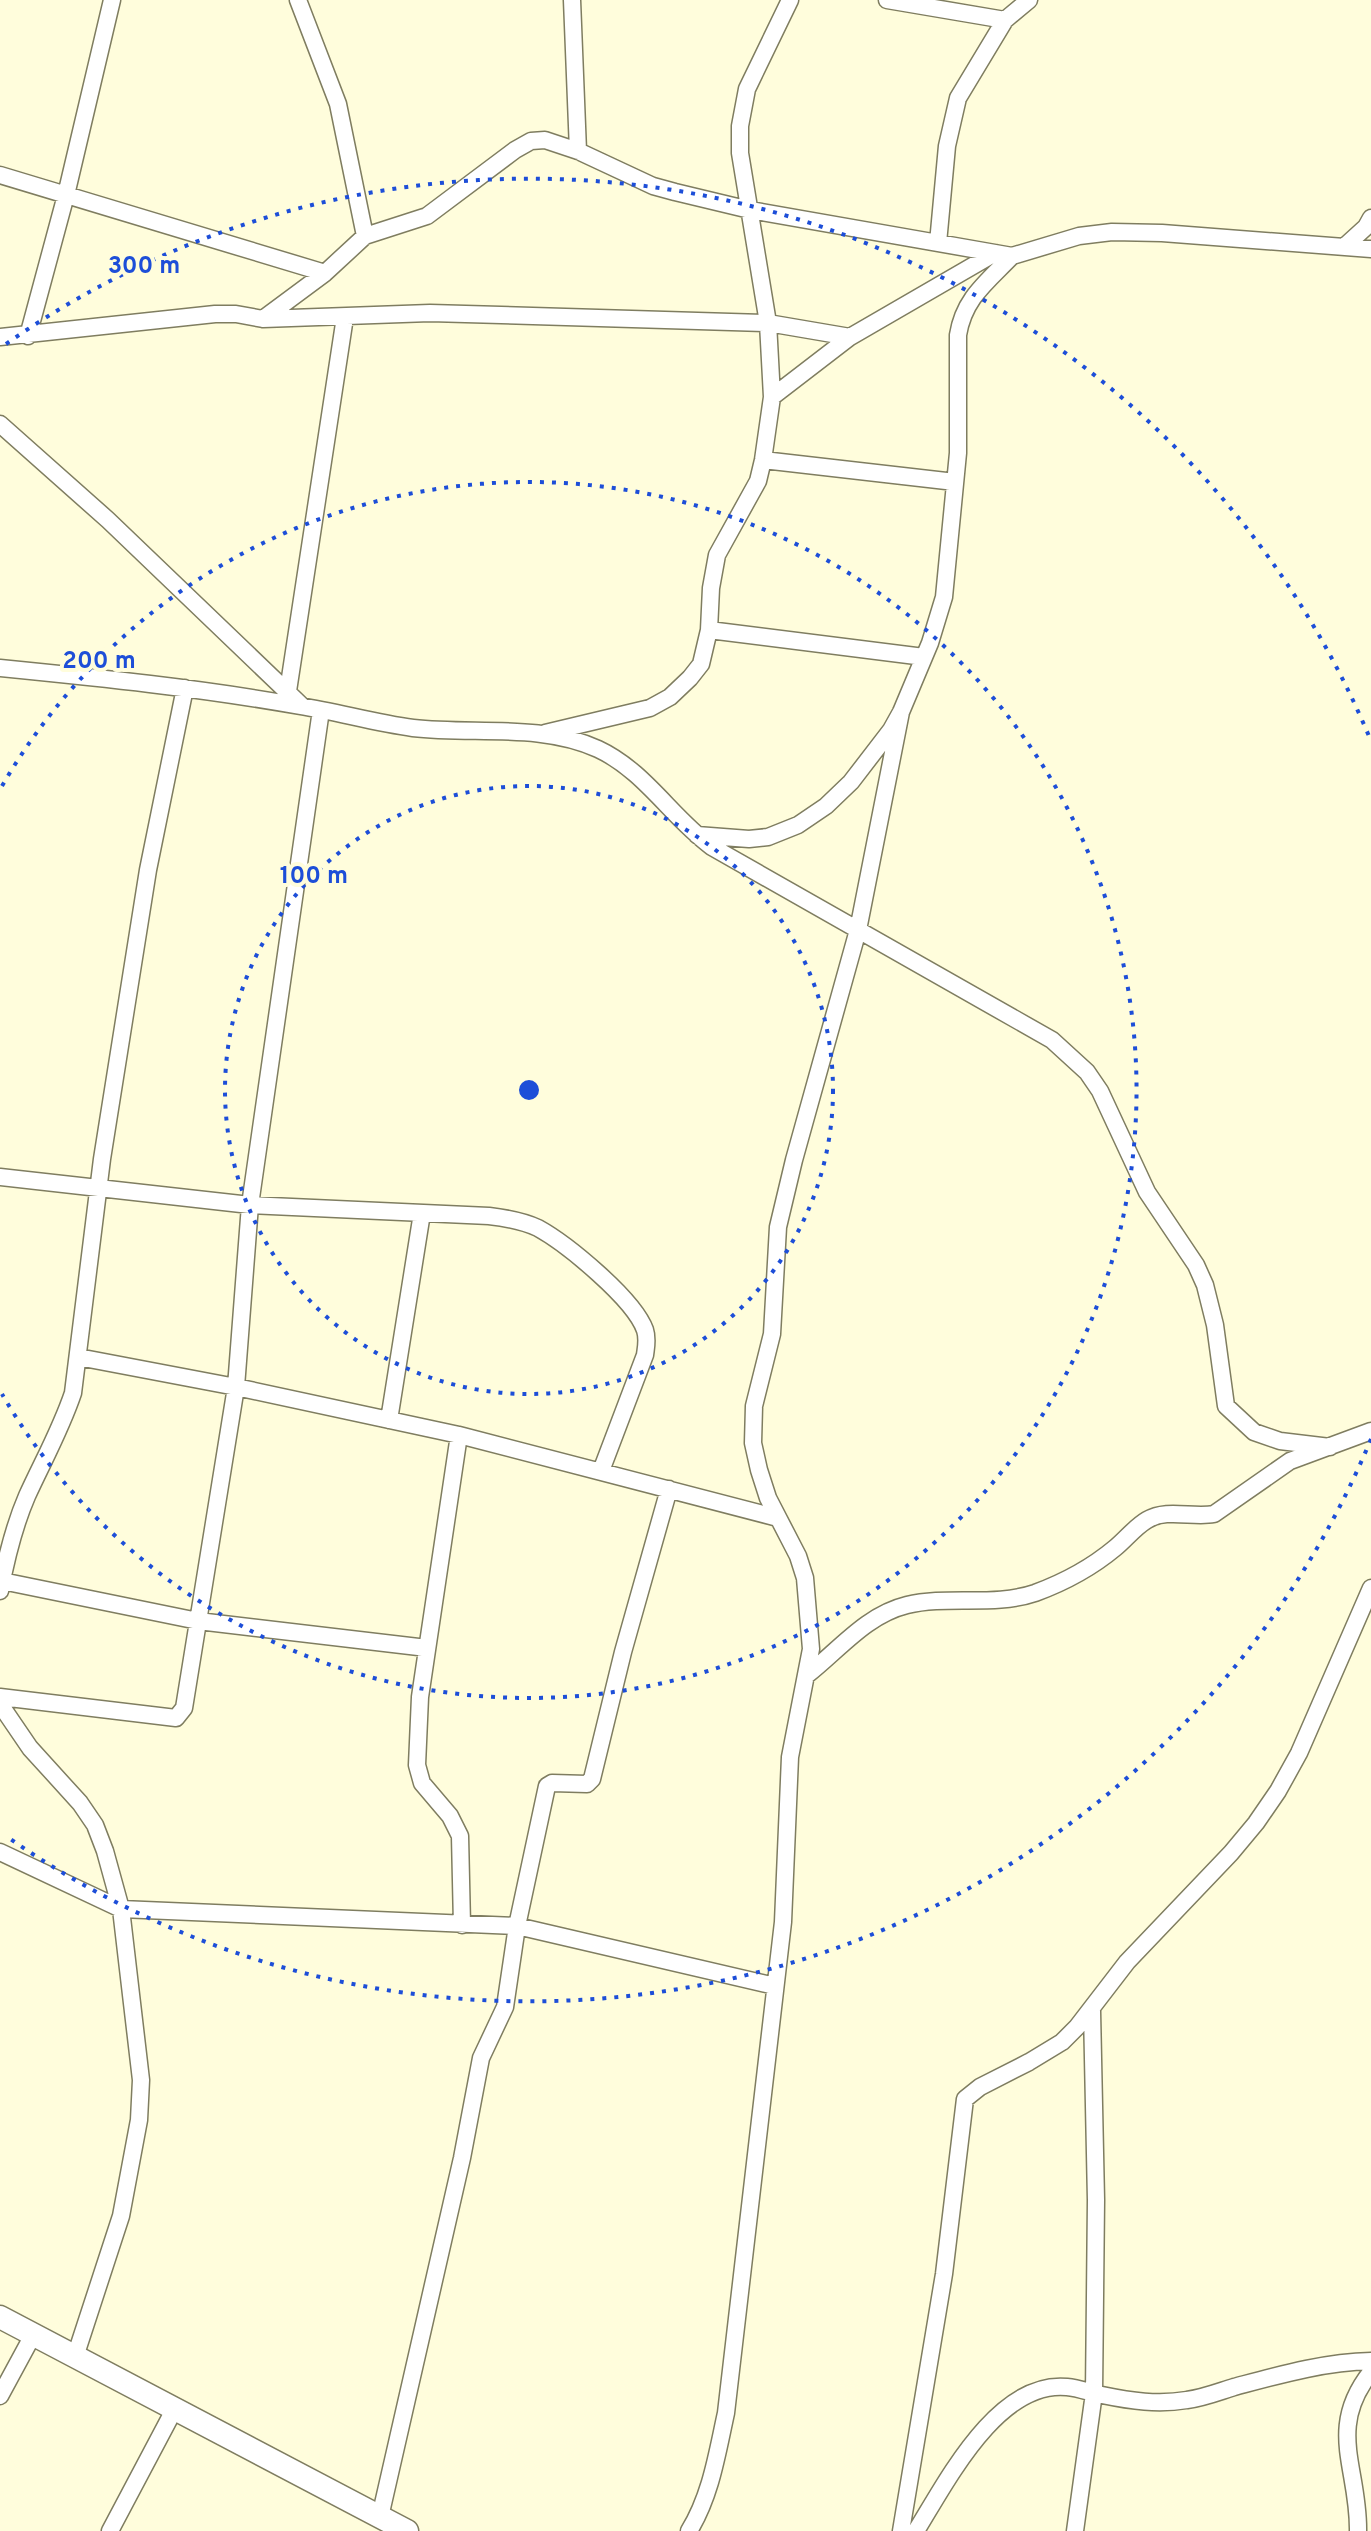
<svg xmlns="http://www.w3.org/2000/svg" width="1371" height="2531" viewBox="0 0 1371 2531" font-family="Overpass,sans-serif">
	<style>
		.lines { fill: none; stroke-linecap: round; stroke-linejoin: round }
		.minor-casing { stroke: #7f7d60; stroke-width: 19 }
		.tertiary-casing { stroke: #7f7d60; stroke-width: 25 }
		.minor { stroke: #fff; stroke-width: 16 }
		.tertiary { stroke: #fff; stroke-width: 22 }
		.ring { fill: none; stroke: #1d4ed8; stroke-width: 4; stroke-dasharray: 4 8 }
		.centre { fill: #1d4ed8; stroke: #fffddc; stroke-width: 4 }
		.ring-label { font-size: 24px; text-anchor: middle; font-weight: bold; fill: #1d4ed8; stroke: #fffddc; stroke-width: 8; stroke-linejoin: round; paint-order: stroke }
	</style>
	<rect width="100%" height="100%" fill="#fffddc"/>
	<g class="lines">
		<defs>
			<path id="minor" d="M298,0L338,104L365,236
				M572,0L578,151
				M887,0L1005,20
				M0,175L325,273
				M938,243L947,146L958,98L1005,20L1029,0
				M1344,247L1366,227L1371,218
				M263,319L325,273L365,236L427,216L515,150L531,141L545,140L578,151L653,186L675,192L750,210L1012,256L1079,236L1112,232L1162,233L1371,249
				M28,336L66,195L112,0
				M0,337L215,314H236L263,319L430,313L768,323L850,337
				M772,397L850,337L995,253
				M0,424L108,520L302,706
				M763,460L955,482
				M709,630L924,657
				M0,668C100,678 200,688 300,706C338,712 375,723 413,728C474,735 540,723 598,749C645,771 671,817 712,847L1052,1040L1087,1072L1100,1091L1147,1192L1196,1265L1205,1285L1215,1325L1226,1406L1254,1432L1280,1441L1330,1447
				M288,691L345,317
				M545,733L650,708L670,697L690,678L701,664L709,630L711,588L717,555L758,481L763,460L772,397L768,323L740,153V126L747,89L790,0
				M697,835L749,839L768,837L798,825L826,806L851,782L891,730L901,712L930,643L944,597L958,453V335C964,298 987,282 1012,256
				M0,1177L250,1205L489,1216C506,1218 523,1221 538,1228C567,1244 634,1299 645,1330C648,1339 646,1347 645,1355L601,1471
				M78,1357L236,1387L459,1435L778,1518
				M389,1420L422,1213
				M459,1435L420,1697L417,1765L422,1783L450,1816L460,1836L462,1925
				M2,1581L198,1621L427,1648
				M0,1591C6,1559 14,1526 27,1496C43,1461 61,1429 73,1393L102,1159L148,870L185,688
				M807,1675C839,1650 866,1615 907,1605C948,1595 994,1607 1035,1593C1065,1582 1091,1568 1115,1548C1126,1539 1135,1527 1147,1520C1167,1508 1192,1518 1214,1514L1290,1461L1371,1431
				M0,1697L176,1718L184,1708L236,1387L250,1205L321,710
				M0,1704L30,1748L80,1803L95,1825L105,1851L121,1909L141,2080L139,2120L121,2216L75,2357
				M0,1852L121,1909L517,1926L775,1986
				M0,2396L33,2335
				M380,2517L462,2158L481,2058L505,2007L517,1926L547,1786L552,1783L587,1784L592,1779L623,1652L669,1489
				M110,2531L174,2410
				M689,2531C711,2495 717,2454 726,2413L783,1922L790,1757L811,1649L805,1578L798,1556L768,1498L759,1470L753,1443L754,1406L772,1334L778,1227L794,1160L858,930L901,712
				M901,2531L944,2274L965,2099L980,2087L1029,2062L1062,2042L1077,2027L1127,1962L1231,1853L1256,1823L1278,1791L1299,1753L1371,1588
				M916,2531C947,2481 998,2380 1067,2387C1079,2388 1091,2393 1102,2395C1131,2401 1158,2405 1187,2400C1203,2398 1218,2392 1234,2387C1279,2375 1324,2362 1371,2361
				M1075,2531L1094,2393L1096,2200L1092,2011
				M1358,2531C1359,2468 1326,2429 1371,2372"/>
			<path id="tertiary" d="M0,2317L407,2531"/>
		</defs>
		<use href="#minor" class="minor-casing"/>
		<use href="#tertiary" class="tertiary-casing"/>
		<use href="#minor" class="minor"/>
		<use href="#tertiary" class="tertiary"/>
	</g>
	<g class="ring">
		<circle cx="529" cy="1090" r="304"/>
		<path d="M2 786A608 608 0 1 1 2 1394"/>
		<path d="M1371 1439A911 911 0 0 1 6 1836M6 344A911 911 0 0 1 1371 741"/>
	</g>
	<circle cx="529" cy="1090" r="12" class="centre"/>
	<g class="ring-label">
		<text x="144" y="273">300 m</text>
		<text x="99" y="668">200 m</text>
		<text x="314" y="883">100 m</text>
	</g>
</svg>
